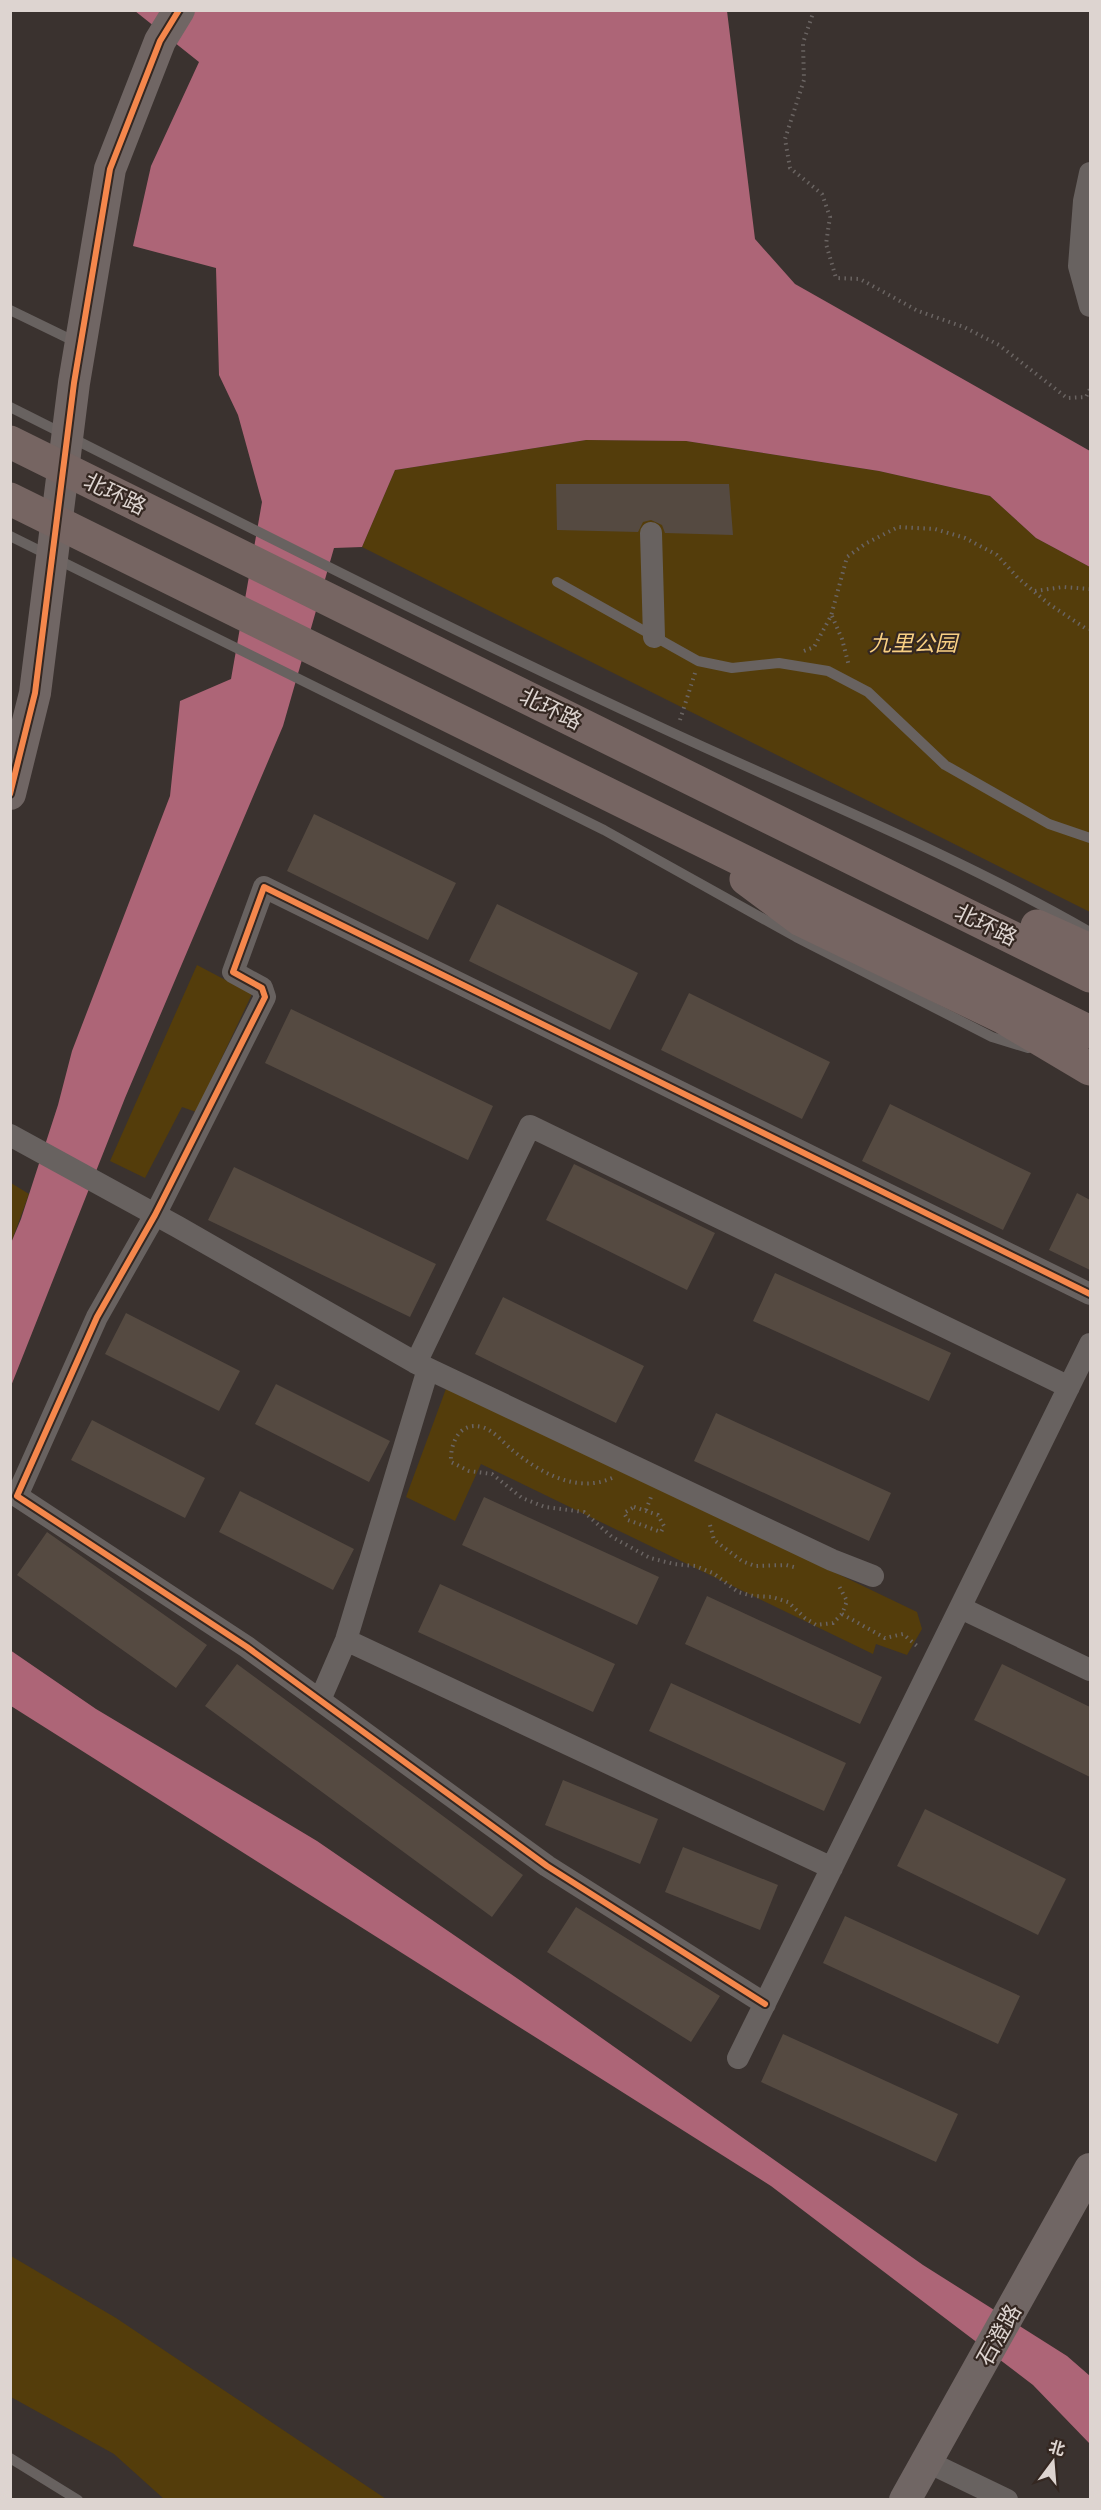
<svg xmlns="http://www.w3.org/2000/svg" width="1101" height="2510" viewBox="0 0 1101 2510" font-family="'Zilla Slab','Noto Sans SC',serif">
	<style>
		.green { fill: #543d0b }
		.water { fill: #ad6577 }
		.building { fill: #554a41 }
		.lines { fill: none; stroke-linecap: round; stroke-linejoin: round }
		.path { stroke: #6a6462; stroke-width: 4; stroke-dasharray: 1.5 4.5; stroke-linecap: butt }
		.lane { stroke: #686260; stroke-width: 10 }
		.street { stroke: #686260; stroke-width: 22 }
		.secondary { stroke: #706664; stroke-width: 32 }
		.highway { stroke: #766562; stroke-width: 33 }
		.cycleway-casing { stroke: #342721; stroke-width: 10 }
		.cycleway { stroke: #f5874c; stroke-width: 6 }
		.labels { text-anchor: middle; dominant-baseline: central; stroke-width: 4.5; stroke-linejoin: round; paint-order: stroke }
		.street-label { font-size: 22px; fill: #ddd4d0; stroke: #342721 }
		.park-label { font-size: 22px; font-style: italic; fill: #f8cf83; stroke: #342721 }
	</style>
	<rect width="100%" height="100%" fill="#3a322f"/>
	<path class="green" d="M586,440L686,441L879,471L990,496L1036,538L1090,567V912L362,547L395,470Z
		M197,965L252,994L196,1112L182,1107L145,1178L110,1161Z
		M11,1183L29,1194L11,1243Z
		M447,1386L917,1612L922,1629L907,1655L876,1644L873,1654L481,1464L455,1521L406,1497Z
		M11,2256L116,2318L386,2499H164L114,2454L11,2397Z"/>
	<path class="water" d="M135,11H727L755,239L795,284L1090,451V567L1036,538L990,496L879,471L686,441L586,440L395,470L362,547L334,548L283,726L125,1098L11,1386V1243L21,1219L58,1105L72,1051L170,796L180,701L231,679L262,502L238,415L219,375L216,268L133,246L151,166L199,62Z
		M10,1650L96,1709L317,1841L521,1981L923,2265L1067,2356L1090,2376V2444L1033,2385L771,2186L11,1706Z"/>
	<path class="building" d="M556,484H729L733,535L665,533L662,525L651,520L643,522L638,532L557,530Z
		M314,814L456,883L428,940L287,871Z
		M497,904L638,973L610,1030L469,961Z
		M689,993L830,1062L802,1119L661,1050Z
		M291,1009L493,1106L468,1160L265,1063Z
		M890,1104L1031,1173L1003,1230L862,1161Z
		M574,1164L715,1233L687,1290L546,1220Z
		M234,1167L436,1264L410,1317L208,1220Z
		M1077,1193L1090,1200V1270L1049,1250Z
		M775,1273L951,1353L929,1401L753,1321Z
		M503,1297L644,1366L616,1423L475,1354Z
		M126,1313L240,1371L219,1411L105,1354Z
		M276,1384L390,1441L369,1482L255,1424Z
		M716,1413L891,1493L869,1541L694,1461Z
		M92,1420L205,1478L185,1518L71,1460Z
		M240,1491L354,1549L333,1590L219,1532Z
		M484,1497L659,1577L637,1625L462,1545Z
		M47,1532L207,1645L176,1688L17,1575Z
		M440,1584L615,1664L593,1712L418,1632Z
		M707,1596L882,1677L860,1724L685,1644Z
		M237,1664L523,1875L492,1917L205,1706Z
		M1002,1664L1090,1707V1777L974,1720Z
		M671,1683L846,1763L824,1811L649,1731Z
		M563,1780L658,1819L640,1864L545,1825Z
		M925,1809L1066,1879L1038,1935L897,1866Z
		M683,1847L778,1885L760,1930L665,1892Z
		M576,1907L720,1996L691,2042L547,1952Z
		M845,1916L1020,1996L998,2044L823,1963Z
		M783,2034L958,2114L936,2162L761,2082Z"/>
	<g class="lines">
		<path class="path" d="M814,10L803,43L804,80L785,139L790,168L822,194L830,217L826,244L836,278L860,279L918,311L964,327L999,345L1067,398L1086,397L1090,389
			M1035,591L1063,587L1090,589
			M832,616L842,639L849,666
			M804,651L814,647L831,616L847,557L865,544L898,527L935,529L965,538L997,555L1018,578L1049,604L1085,628L1090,629
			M680,720L695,673
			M612,1478C576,1494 539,1472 511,1449C503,1442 493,1430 482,1427C459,1421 450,1444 451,1462L469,1471L492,1474L522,1498L545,1507L584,1512L612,1537L650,1558L674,1564L695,1566L713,1573L738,1592L753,1596L772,1597L788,1602L805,1618L816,1625L833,1623L842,1614L847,1601L839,1586
			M634,1507L658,1515L664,1526L661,1532L628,1520L624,1513Z
			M646,1510L651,1497
			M710,1525L714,1540L742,1561L755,1566L786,1565L794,1567
			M842,1614L885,1638L903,1634L917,1646"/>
		<path class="lane" d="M10,310L78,343
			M10,407C226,515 441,626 660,727C804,794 952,853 1090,932
			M10,536L604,830L796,937L992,1037L1028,1048
			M557,582L698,661L732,668L779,663L828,671L868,692L945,765L1049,824L1090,838
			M10,2458L78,2500"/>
		<path class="street" d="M1090,173L1084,201L1079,266L1090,306
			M651,533L654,637
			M10,1135L178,1227L416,1363L832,1560L873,1576
			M416,1363L530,1126L1069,1387
			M961,1608L1090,1670
			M346,1640L832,1868
			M320,1700L346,1640L428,1369
			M765,2004L547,1866L247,1647L17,1496L97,1317L155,1215L265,997L262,988L233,972L264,887L1090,1294
			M738,2058L1090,1344
			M928,2462L1007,2500"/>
		<path class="secondary" d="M10,794L35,693L74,383L110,169L160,41L179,10
			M905,2500L1090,2169"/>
		<path class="highway" d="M10,442L1090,976
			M10,499L1090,1032
			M746,879L801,920L1004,1018L1090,1069
			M1037,926L1090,950"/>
		<defs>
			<path id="cycleway" d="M10,794L35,693L74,383L110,169L160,41L179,10
				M765,2004L547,1866L247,1647L17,1496L97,1317L155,1215L265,997L262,988L233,972L264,887L1090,1294"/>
		</defs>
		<use href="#cycleway" class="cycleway-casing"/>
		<use href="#cycleway" class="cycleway"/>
	</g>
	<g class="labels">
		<g class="street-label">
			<text transform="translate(115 494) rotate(26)">北环路</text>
			<text transform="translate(551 709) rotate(26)">北环路</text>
			<text transform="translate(986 925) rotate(26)">北环路</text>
			<text transform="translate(999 2335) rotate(-61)">石澄路</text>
		</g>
		<g class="park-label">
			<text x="913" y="643">九里公园</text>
		</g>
	</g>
	<rect width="1101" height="2510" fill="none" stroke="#ddd4d0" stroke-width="24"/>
	<g transform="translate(1053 2462) rotate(16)" stroke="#342721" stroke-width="4.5" paint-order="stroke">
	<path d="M0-4.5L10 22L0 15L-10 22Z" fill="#ddd4d0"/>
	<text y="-9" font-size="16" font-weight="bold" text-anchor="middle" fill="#ddd4d0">北</text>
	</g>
</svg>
